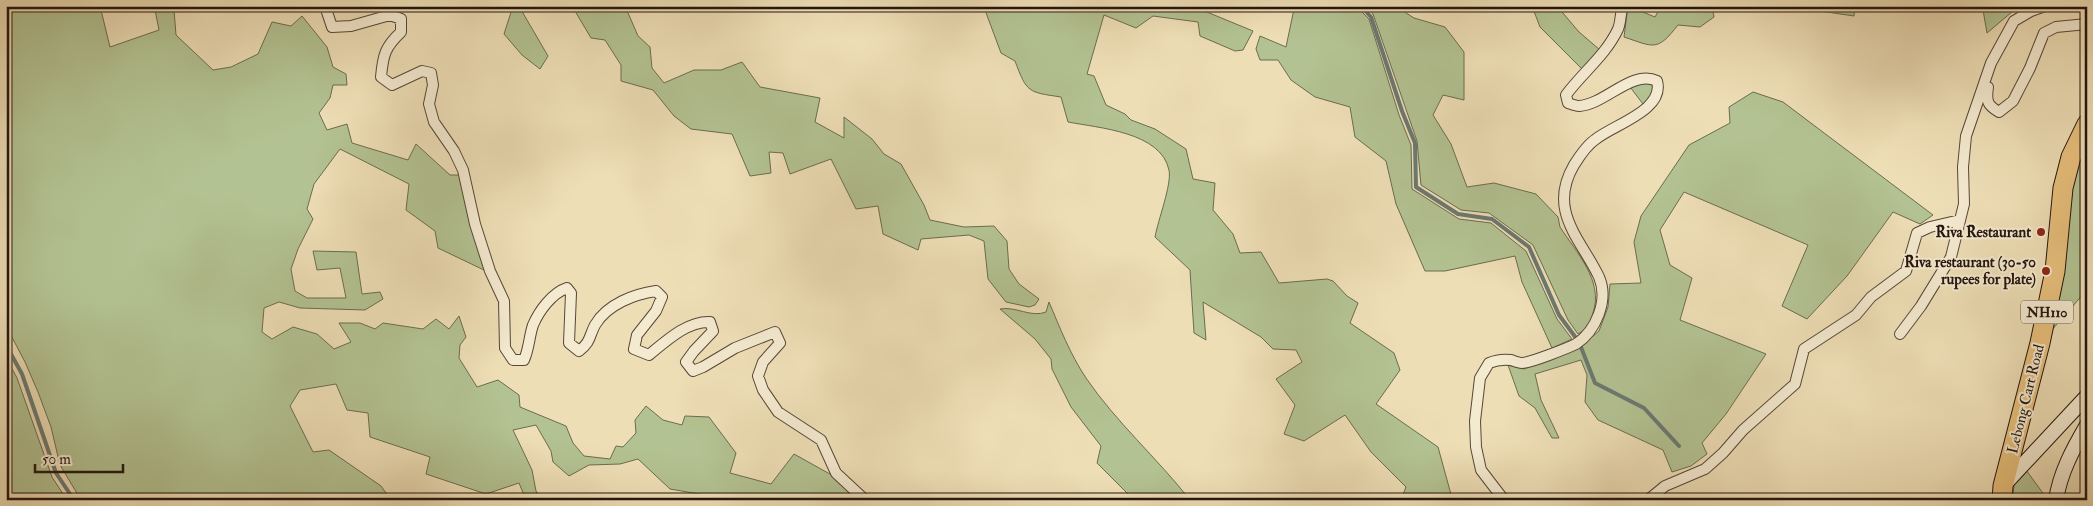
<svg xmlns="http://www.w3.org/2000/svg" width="2093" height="506" viewBox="0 0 2093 506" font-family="'IM FELL Double Pica',serif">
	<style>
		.green { fill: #b3c292; stroke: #6b6c50 }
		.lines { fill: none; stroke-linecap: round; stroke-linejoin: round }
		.stream { stroke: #6b7972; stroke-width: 4 }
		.street-casing { stroke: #564738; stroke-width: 12 }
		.secondary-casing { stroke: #23150e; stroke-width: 16 }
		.highway-casing { stroke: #23150e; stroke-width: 21 }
		.street { stroke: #f4ead0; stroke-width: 10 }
		.secondary { stroke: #f4ead0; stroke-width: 14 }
		.highway { stroke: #e7bf7b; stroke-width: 19 }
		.poi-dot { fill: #8f2418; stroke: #f4ead0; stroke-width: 2 }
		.labels { text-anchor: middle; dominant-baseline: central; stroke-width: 4; stroke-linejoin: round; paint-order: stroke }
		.shield { fill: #f4ead0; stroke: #625548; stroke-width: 1 }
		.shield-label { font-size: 14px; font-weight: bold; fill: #23150e }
		.poi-label { font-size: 15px; font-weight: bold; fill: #23150e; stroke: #f4ead0; text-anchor: end }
		.street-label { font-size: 15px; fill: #23150e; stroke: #f4ead0 }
	</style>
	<rect width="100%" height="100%" fill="#eedeb6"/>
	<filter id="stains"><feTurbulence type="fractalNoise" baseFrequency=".004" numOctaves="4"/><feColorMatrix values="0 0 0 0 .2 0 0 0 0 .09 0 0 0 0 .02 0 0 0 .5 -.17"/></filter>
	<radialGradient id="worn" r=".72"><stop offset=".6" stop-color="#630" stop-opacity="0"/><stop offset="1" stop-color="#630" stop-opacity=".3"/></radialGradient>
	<path class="green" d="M6,6H100L110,47L159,30L155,10H174L176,35L213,70L231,67L258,54L272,22L291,26L302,16L327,47L333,67L346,74L347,85H333L330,98L319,113L327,130L347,124L352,143L408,160L416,144L450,175H460L486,271L438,248L435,231L406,210L409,184L340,149L314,184L307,209L313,219L298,249L291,269L295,291L307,298H346L340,268L317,270L313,251L356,252L362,294L380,292L383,299L365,310L300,308L279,302L264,308L262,332L272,339L293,327L317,334L334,349L351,342L339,323H360L375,329L383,323L423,329L436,319L449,329L459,316L466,337L460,345L459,358L477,387L498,380L519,395L520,407L566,426L573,443L584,456L610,459L616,446L623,447L636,433L635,420L646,406L663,420L682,425L685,416L709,417L736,453L730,473L771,484L794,454L837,478L859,500H733L670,489L638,459L620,464L589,465L569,476L553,462L551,451L536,425L513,430L532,470L536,491L542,500H526L519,483L486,494L426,474L430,457L370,437L368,413L347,410L336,384L300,390L290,406L313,452L329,450L381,486L391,500H81L60,465L51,427L38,392L25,362L6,326Z
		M513,6L520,8L548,56L540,69L522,55L504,34Z
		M572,6H625L638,36L650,47L652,68L664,83L694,70H721L742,62L760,87L820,98L815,122L844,138V117L872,139L884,154L901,164L924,205L930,220L964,227L994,226L1007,241L1009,269L1019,284L1039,299L1035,305L1029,307L1006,302L988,279L984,241L969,235L921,239L918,250L883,234L878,206L856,209L831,159L790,174L783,153L769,152L771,173L750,176L732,134L691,129L674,116L653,90L621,81V65L605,40L591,38Z
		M988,6H1202V10L1253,31L1243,50L1235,51L1200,36L1198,22L1153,16L1136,28L1104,15L1087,74L1094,76L1106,105L1125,114L1131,120L1155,129L1186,149L1193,179L1215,183L1213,210L1233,234L1240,253L1261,252L1279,283L1327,279L1333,281L1347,296L1358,303L1350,323L1394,353L1400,370L1376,404L1438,447L1452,498H1486V500H1401L1406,487L1371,452L1345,415L1304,441L1284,434L1295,405L1276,379L1302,362L1296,350L1273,349L1261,337L1203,302L1206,340L1194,333L1190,270L1155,237C1158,220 1172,184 1169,170C1161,132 1099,128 1068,122L1061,97C1028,92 1027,93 1015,61L1001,53L985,10Z
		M1289,6H1356L1369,19L1399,115L1411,145L1412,189L1459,219L1491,223L1526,251L1557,319L1572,339L1552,348L1522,282L1515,256L1445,271H1425L1396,204L1386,161L1355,137L1350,107L1315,97L1291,80L1278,60H1260L1256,49L1260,36L1286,47L1294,9Z
		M1366,6H1395L1414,18L1445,27L1464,52V100L1443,95L1433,115L1451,144L1467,187L1494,183L1536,194L1558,217L1560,227C1576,252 1604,281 1593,313C1590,323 1588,329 1578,334L1568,320L1533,245L1489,213L1461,210L1421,185L1417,141L1373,14Z
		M1532,6H1557L1579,32L1600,50L1583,70L1540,27Z
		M1628,6L1655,17L1661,6H1712L1714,17L1700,27L1678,25C1657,52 1654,47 1624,37Z
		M1819,6H1855L1854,16L1820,11Z
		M1989,6H2019L1987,33L1983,10Z
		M1648,82L1654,87L1651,97L1643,104L1630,87Z
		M1753,92L1783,102L1933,215L1920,224L1893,212L1847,276L1807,319L1782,306L1808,245L1684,192L1660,230L1670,265L1692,278L1680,320L1766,354L1726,414L1702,443L1707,454L1691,466L1672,472L1663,450L1598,420L1585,402L1587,375L1581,360L1535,374L1541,400L1559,438H1552L1535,408L1519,396L1508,365L1524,369L1578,349L1599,331L1608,307L1610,284L1641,283L1634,242L1641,216L1689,145L1730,123L1729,107Z
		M2087,142L2086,291L2051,331L2073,180Z
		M1049,302C1060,328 1070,354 1086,378C1116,422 1157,458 1190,500H1134L1097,463L1101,446L1071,407L1052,369L1051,359L1035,339L1000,309C1016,306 1031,318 1046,312Z
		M6,357L17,378L52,477L67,500H6Z
		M2018,459L2048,500H2012Z"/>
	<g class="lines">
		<path class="stream" d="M1361,6L1371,17L1402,111L1415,143L1416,187L1458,214L1492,219L1529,247L1559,315L1579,342L1595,383L1644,408L1679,446
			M6,345L22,374L56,473L74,500"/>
		<defs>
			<path id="street" d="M325,6L332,27L351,26L390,15L401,19V32C385,47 383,55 381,77L392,85L422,71L431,73L433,85L429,104L434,122L454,151L463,170L475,224L490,271L504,301L505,348L513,360H524C529,349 529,337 533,325C539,311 552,293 567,288L571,293L569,343L579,351C591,342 589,336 595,325C607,304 635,294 656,291L662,297L656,311L637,335L634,349L649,355C666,341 687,321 710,322L713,331L694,351L686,362L693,371L703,367L735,348L775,332L780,343L763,362L758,376L763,390L778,412L821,440L836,473L865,500
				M1988,87C1986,101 1987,105 1999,112L2013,101L2030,68L2044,33L2056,27L2087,24
				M1900,334L1921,306L1951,257L1964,204L1963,167L1966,136L1991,63L2014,21L2031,11L2045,6
				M1504,500L1481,470L1476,447L1475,421L1480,378L1489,363C1496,360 1503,359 1511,360C1514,361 1519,363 1522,363C1530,363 1568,348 1576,344C1596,331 1609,300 1599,277C1581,239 1547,211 1574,165C1579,157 1588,144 1596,139C1615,124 1665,110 1657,81C1632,69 1606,104 1579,106C1576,106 1571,104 1568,103L1566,95C1582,73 1606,55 1618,29C1621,22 1620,14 1623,6
				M1648,500L1665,486L1705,469L1723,453L1743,430L1795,384L1804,349L1856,315L1871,297L1906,271L1917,233L1930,227L1960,220"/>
			<path id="secondary" d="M2004,485L2087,396
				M2056,500C2060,473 2073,449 2087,425"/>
			<path id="highway" d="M2002,500L2003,486L2040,343L2055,271L2063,188L2071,157L2087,124"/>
		</defs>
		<use href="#street" class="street-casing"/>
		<use href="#secondary" class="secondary-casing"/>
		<use href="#highway" class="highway-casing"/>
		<use href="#street" class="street"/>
		<use href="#secondary" class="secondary"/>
		<use href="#highway" class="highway"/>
	</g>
	<g class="poi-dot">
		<circle cx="2041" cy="232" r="5"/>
		<circle cx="2046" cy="271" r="5"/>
	</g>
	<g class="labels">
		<rect class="shield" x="2021" y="300.5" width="52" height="23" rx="4"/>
		<g class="shield-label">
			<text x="2047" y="312">NH110</text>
		</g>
		<g class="poi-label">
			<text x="2031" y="232">Riva Restaurant</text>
			<text x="2036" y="262">Riva restaurant (30-50<tspan x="2036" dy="17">rupees for plate)</tspan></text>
		</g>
		<g class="street-label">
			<text transform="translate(2026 399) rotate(-76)">Lebong Cart Road</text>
		</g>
	</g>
	<rect width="2093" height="506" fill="none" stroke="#eedeb6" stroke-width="25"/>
	<rect x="8" y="8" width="2078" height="491" fill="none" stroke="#23150e" stroke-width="2.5"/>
	<rect x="12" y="12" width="2068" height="481" fill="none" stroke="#23150e"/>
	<path d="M35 464v8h88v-8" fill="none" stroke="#23150e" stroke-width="2.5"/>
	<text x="42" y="464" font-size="15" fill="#23150e" stroke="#f4ead0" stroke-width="4" paint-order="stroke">50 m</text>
	<rect width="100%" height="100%" filter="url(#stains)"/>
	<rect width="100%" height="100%" fill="url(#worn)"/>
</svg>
